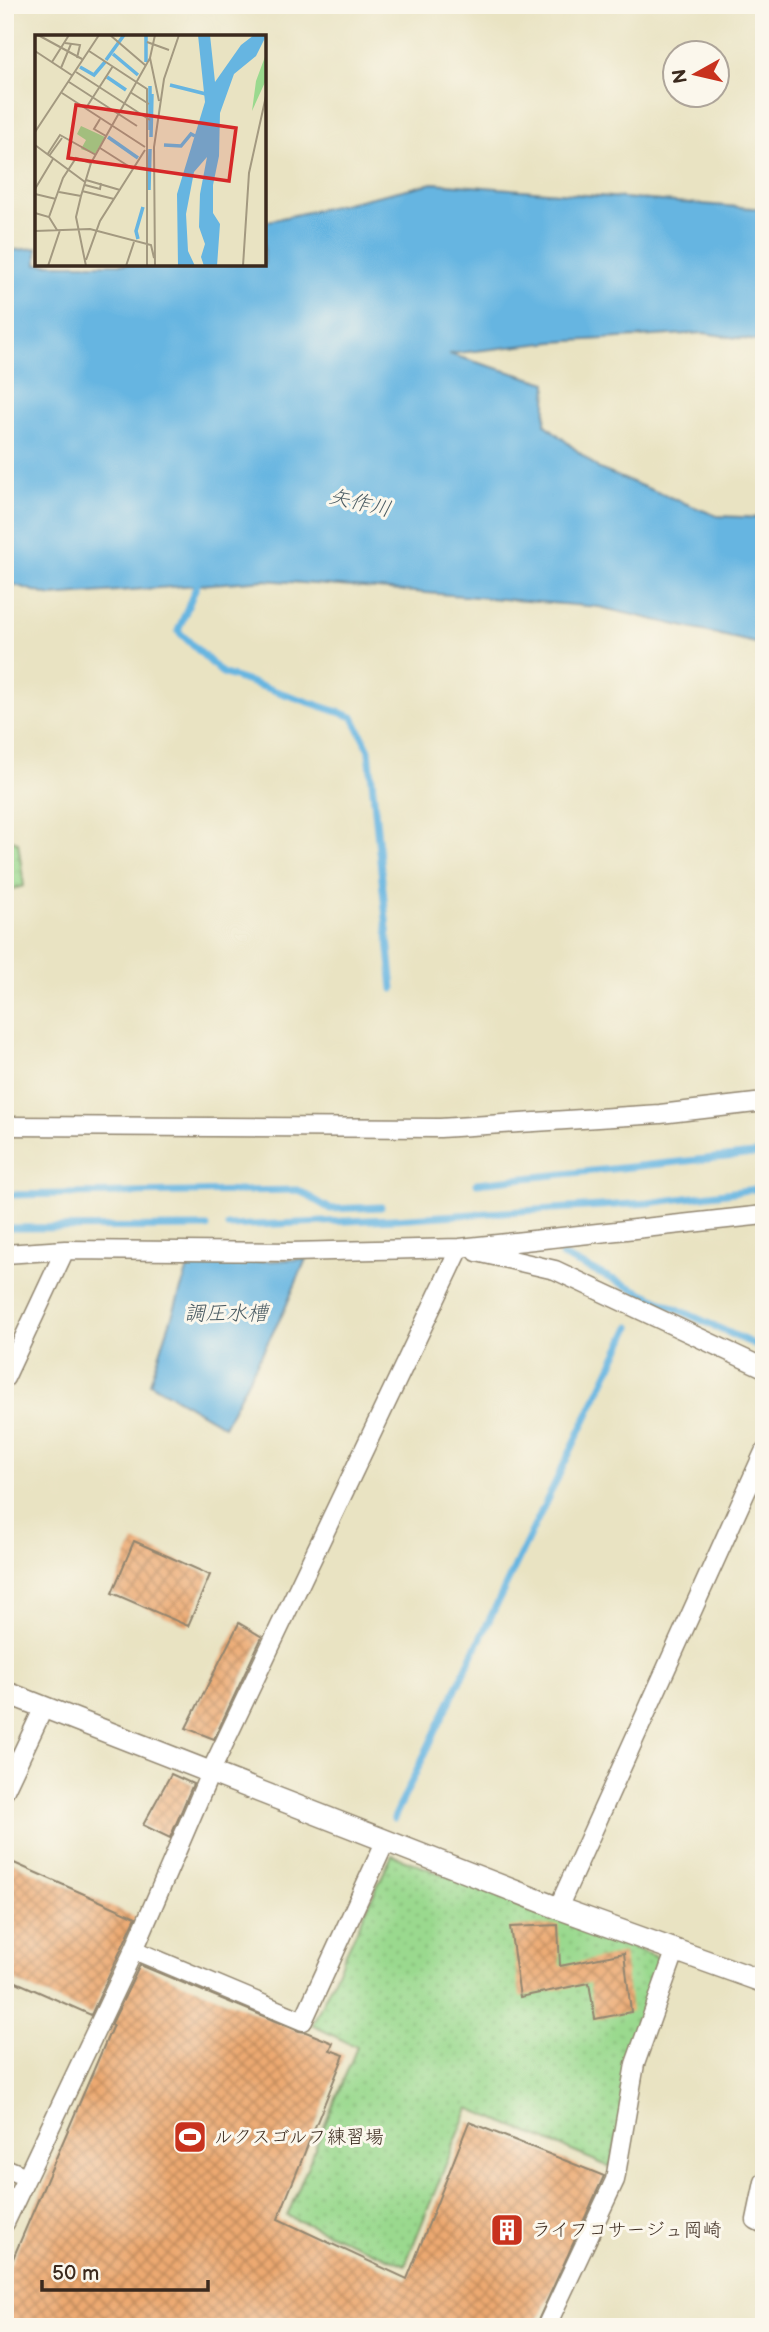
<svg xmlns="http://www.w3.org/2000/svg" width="769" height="2332" viewBox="0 0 769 2332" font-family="'Balsamiq Sans','Klee One',sans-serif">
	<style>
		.grass { fill: url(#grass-dots); stroke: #6a8256; stroke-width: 2 }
		.water { fill: #66b5e1; stroke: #507080; stroke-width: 2 }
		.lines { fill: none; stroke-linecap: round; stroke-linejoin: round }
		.stream { stroke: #66b5e1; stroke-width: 7 }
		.building { fill: url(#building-cross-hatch) }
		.minor-casing { stroke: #928670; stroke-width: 21 }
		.tertiary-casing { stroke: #928670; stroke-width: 24 }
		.minor { stroke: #fff; stroke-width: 18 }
		.tertiary { stroke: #fff; stroke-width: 21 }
		.labels { text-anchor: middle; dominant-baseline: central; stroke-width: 6; stroke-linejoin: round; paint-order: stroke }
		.poi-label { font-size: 19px; fill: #3b2a1e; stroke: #fbf7ec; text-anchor: start }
		.water-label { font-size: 21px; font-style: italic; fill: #4a5b62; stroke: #fbf7ec }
		.inset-river { fill: none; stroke: #66b5e1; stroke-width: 3.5 }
		.inset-road { fill: none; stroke: #a39980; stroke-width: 2 }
		.view { fill: #d62828; fill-opacity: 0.15; stroke: #d62828; stroke-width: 3.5 }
		.inset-edge { fill: none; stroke: #3b2a1e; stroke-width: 3.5 }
	</style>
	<defs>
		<pattern id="grass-dots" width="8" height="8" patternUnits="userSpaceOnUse" patternTransform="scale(1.75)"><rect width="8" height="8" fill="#9ad98e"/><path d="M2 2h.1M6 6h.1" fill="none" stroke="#86ba7a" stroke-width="1.8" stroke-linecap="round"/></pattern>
		<pattern id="building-cross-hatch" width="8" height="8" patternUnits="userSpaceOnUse" patternTransform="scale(1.75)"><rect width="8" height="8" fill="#eca971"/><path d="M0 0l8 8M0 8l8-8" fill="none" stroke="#c08a5c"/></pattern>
	</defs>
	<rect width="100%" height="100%" fill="#fbf7ec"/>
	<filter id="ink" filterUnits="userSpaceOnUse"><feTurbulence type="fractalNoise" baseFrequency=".0143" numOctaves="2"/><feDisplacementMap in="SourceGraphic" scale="14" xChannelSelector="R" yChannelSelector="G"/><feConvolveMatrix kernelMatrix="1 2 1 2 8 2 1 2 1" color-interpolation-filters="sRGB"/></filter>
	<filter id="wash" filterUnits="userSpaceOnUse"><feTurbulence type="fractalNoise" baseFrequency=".00686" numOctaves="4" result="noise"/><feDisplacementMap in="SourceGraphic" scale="28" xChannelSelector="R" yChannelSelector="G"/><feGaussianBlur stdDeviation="1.57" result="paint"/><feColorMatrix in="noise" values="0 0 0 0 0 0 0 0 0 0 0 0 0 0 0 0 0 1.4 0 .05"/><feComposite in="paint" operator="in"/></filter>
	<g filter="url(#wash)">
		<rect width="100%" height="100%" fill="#e9e3c2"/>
		<path class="grass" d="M5,838L18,842L24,886L5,891Z
			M392,1855L659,1958L610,2167L469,2108L405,2265L287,2216L357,2047L312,2025Z"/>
		<path class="water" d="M433,183L764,209V342L704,333L553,342L449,354L547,383L545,424L599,469L717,516L764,518V645L599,607L265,580L51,596L5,582V251L37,248V264H264V222Z
			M306,1259L284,1311L224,1426L150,1383L189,1265Z"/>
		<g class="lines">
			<path class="stream" d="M200,577L178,631L222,673L353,717L369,750L393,989
				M477,1183L764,1153
				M5,1195L298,1190L330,1209L381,1207
				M228,1226L394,1219L648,1203L764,1188
				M5,1228L207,1227
				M562,1256L764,1349
				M394,1818L630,1327"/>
		</g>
		<g id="blocks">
			<path class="building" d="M134,1541L210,1575L188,1626L112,1593Z
				M239,1623L262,1637L214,1739L186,1728Z
				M171,1774L193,1784L170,1838L143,1825Z
				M5,1859L136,1917L91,2015L5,1977Z
				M558,1925L560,1966L624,1953L631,2012L595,2019L589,1983L520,1997L510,1927Z
				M140,1965L299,2031L306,2032L333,2043L330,2050L344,2055L278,2219L407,2279L469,2122L604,2176L535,2327H5V2277L113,2025H111Z"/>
		</g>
	</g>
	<g filter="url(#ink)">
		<use href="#blocks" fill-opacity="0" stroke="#928670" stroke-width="2"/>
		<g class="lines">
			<defs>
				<path id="minor" d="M5,1126L440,1128L660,1114L764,1102
					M477,1252L555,1270L764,1368
					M5,1254L65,1250L291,1252L460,1248L764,1215
					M5,1378L65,1250
					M5,1790L44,1707
					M558,1908L764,1452
					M134,1950L303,2021L386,1840
					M5,2168L26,2177
					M764,2182L756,2220L764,2224
					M5,2223L134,1950L211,1771L460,1248
					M546,2327L615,2180L635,2064L676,1949"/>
				<path id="tertiary" d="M5,1692L558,1908L764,1982"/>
			</defs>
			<use href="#minor" class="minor-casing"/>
			<use href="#tertiary" class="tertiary-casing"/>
			<use href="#minor" class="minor"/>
			<use href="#tertiary" class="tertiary"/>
		</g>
	</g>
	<defs>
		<symbol id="stadium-square" viewBox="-11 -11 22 22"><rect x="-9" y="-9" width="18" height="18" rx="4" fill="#c8321e" stroke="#fbf7ec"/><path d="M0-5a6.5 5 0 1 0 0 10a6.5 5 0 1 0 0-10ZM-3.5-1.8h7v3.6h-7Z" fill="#fff"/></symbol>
		<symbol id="building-square" viewBox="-11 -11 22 22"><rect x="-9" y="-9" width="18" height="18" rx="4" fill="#c8321e" stroke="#fbf7ec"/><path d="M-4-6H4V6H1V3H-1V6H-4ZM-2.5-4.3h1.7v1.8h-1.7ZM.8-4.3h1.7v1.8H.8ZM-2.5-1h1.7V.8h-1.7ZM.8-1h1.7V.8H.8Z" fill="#fff"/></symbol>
	</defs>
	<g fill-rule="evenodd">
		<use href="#stadium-square" x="171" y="2118" width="38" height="38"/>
		<use href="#building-square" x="488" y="2211" width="38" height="38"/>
	</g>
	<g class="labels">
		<g class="poi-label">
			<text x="214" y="2137">ルクスゴルフ練習場</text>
			<text x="532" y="2230">ライフコサージュ岡崎</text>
		</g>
		<g class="water-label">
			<text transform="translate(360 503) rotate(13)">矢作川</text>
			<text x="226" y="1313">調圧水槽</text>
		</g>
	</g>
	<g transform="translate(35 35)">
		<rect width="231" height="231" fill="#e9e3c2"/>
		<path d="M231,19V45L217,76L221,46ZM46,91L70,102L60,119L46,114L51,105L42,99Z" fill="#9ad98e"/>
		<path d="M163,0H175L180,47L206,10L219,0L231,1L221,21L199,39L185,78L184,121L178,150V178L185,189L182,231H169L166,222L170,209L164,192L165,159L172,122L159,137L151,179L153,216L160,231H143L142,159L170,67Z" fill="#66b5e1"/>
		<path class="inset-river" d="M111,0V27M78,19L103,40M71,25L89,0M45,32L59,40L70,27M72,42L91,55M135,50L171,59M115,95V51M73,102L103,123M116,102L117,59M129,110L146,111L156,99L160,101M114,155L115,114M103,204L101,196L108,172"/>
		<path class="inset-road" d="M3,0L47,24M75,0L110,30M112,7L134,15M30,8L45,10L42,23M0,16L38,41M54,16L112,54V231M115,23L124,66M17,27L34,0M26,33L36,9M41,37L115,85M34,47L102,91M95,57L114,69M27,58L110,112M51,73L78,31M65,84L59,94L71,101M0,97L64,0M0,110L50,147M65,113L98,134M12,120L25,100L61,120M14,121L27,103M51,145L85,155M50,150L65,154L66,148M0,154L18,124M47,156L79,164M24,157L46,161M0,159L21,164M0,178L14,182L22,195M14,182L28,143L41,123L56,128M0,196L55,194L116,210L119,223M51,225L65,186L110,115M13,231L25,195M51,231L41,182L46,161L56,128L115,23L120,0M91,231L99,207M120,231L119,112L129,44L144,0M208,231L214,138L231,61"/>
		<path class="view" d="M41,70L201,93L194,146L33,123Z"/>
		<rect width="231" height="231" class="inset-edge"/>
	</g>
	<rect width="769" height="2332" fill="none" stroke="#fbf7ec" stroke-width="28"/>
	<g transform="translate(696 74) rotate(262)"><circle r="33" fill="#fbf7ec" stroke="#aea59a" stroke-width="2"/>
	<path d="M0-5L12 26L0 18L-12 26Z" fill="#c8321e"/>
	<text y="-10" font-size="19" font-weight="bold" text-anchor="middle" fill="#3b2a1e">N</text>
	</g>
	<path d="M42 2280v10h166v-10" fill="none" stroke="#3b2a1e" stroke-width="3.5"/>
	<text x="52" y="2280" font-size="21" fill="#3b2a1e" stroke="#fbf7ec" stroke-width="5" paint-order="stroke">50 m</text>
</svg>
